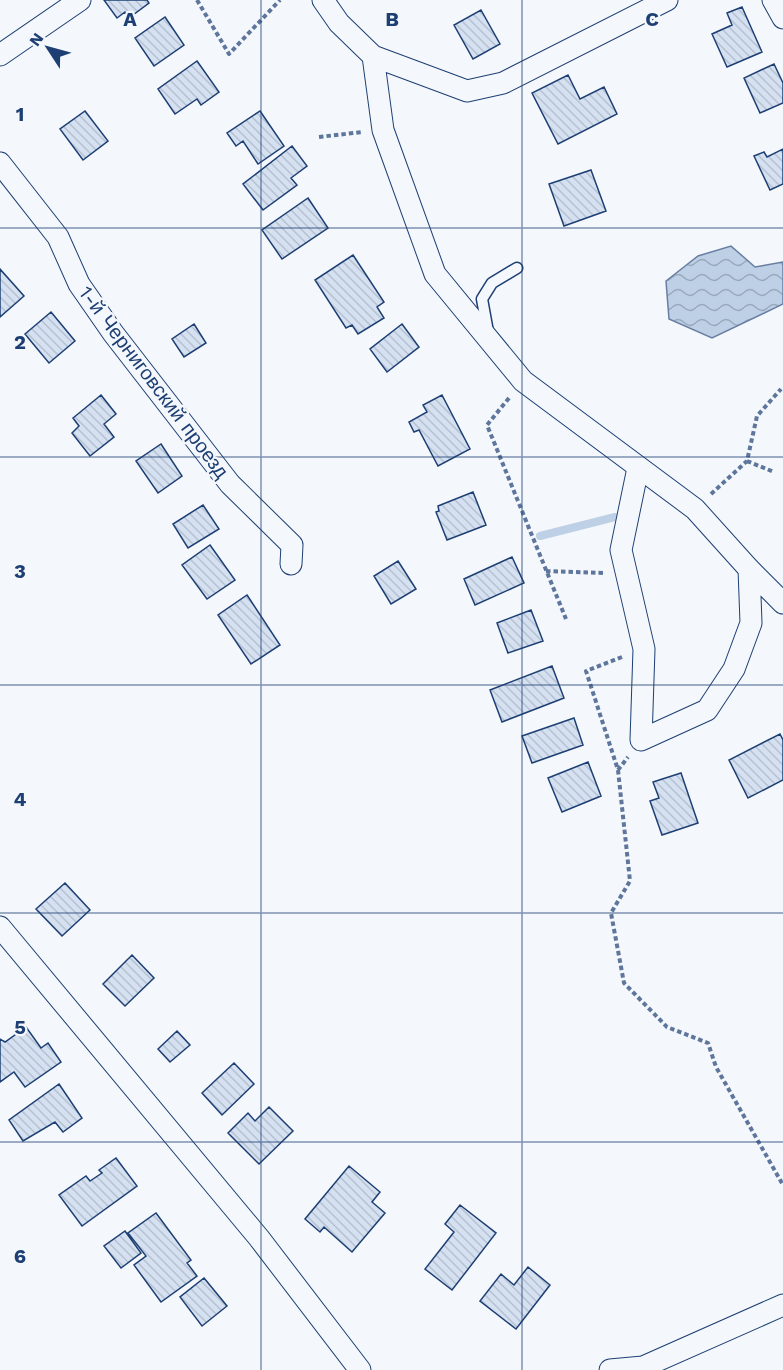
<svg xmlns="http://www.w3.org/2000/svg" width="783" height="1370" viewBox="0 0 783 1370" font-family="'Work Sans',sans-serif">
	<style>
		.water { fill: url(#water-waves); stroke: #687fa3; stroke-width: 1.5 }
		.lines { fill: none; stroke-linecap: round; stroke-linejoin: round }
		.stream { stroke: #bed0e5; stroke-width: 8 }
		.building { fill: url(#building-back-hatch); stroke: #1d3f73; stroke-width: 1.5 }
		.service-casing { stroke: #1d3f73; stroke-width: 13 }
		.minor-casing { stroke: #1d3f73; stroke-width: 23 }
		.path { stroke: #5e769c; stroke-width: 4; stroke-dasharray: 4.5 3; stroke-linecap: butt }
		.service { stroke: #f4f7fb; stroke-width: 10 }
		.minor { stroke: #f4f7fb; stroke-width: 21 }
		.grid { fill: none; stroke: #1d3f73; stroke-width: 1.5; stroke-opacity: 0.55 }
		.labels { text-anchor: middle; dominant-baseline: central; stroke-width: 4.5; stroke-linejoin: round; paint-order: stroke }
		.street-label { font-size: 20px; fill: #1d3f73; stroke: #f4f7fb }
		.grid-label { font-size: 20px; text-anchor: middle; font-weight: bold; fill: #1d3f73; stroke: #f4f7fb; stroke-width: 4.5; stroke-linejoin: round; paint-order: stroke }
	</style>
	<defs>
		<pattern id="water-waves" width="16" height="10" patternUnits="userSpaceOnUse" patternTransform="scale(1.5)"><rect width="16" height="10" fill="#bed0e5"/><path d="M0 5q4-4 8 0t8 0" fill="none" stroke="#9aaabe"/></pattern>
		<pattern id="building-back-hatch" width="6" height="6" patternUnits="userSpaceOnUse" patternTransform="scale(1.5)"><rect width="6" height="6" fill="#d5e0f0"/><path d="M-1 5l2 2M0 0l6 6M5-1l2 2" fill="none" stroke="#b6c1d1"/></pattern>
	</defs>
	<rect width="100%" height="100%" fill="#f4f7fb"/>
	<path class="water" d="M731,246L755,267L783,262V304L712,338L669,319L666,281L698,256Z"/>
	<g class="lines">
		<path class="stream" d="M540,536L615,517"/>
	</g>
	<path class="building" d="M104,0H147L149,3L129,18L125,12L117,18Z
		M742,7L762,52L727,67L712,34L732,25L727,13Z
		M481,10L500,44L473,59L454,25Z
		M165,17L184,45L154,66L135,38Z
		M197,61L219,92L201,105L197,99L175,114L158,89Z
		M774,64L783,83V103L760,113L744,78Z
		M568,75L580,99L604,87L617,114L558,144L532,93Z
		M85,111L108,141L83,160L60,129Z
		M260,111L284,146L258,164L243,141L236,146L227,133Z
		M292,146L307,166L291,178L297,185L263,210L243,184Z
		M783,149V184L770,190L754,156L764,152L767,157Z
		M591,170L606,211L564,226L549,184Z
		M308,198L328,228L282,259L262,230Z
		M353,255L384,302L377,307L384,318L358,334L352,325L346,328L315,280Z
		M0,269L24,296L0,317Z
		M51,312L75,341L49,363L25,334Z
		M194,324L206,343L184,357L172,339Z
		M402,324L419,347L387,372L370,349Z
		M101,395L116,414L104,424L114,437L90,456L72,433L79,426L73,418Z
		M442,395L470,449L438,466L419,430L414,432L409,422L427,412L423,405Z
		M161,444L182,476L158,493L136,461Z
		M473,492L486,525L447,540L436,512L439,511L438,506Z
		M203,505L219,529L188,548L173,524Z
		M210,545L235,580L207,599L182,565Z
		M512,557L524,583L475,605L464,579Z
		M398,561L416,589L391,604L374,576Z
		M247,595L280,645L251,664L218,615Z
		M531,610L543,641L508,653L497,623Z
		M552,666L564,698L502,722L490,690Z
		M574,718L583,745L532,763L522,736Z
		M780,734L783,740V780L748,798L729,760Z
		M588,762L601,796L562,812L548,778Z
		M681,773L698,823L662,835L650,801L659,798L653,782Z
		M65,883L90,910L62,936L36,909Z
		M132,955L154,978L125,1006L103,984Z
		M26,1027L41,1048L48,1043L61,1062L25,1087L14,1072L0,1082V1039L5,1042Z
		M177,1031L190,1045L170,1062L158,1049Z
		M234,1063L254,1084L222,1115L202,1093Z
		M59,1084L82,1118L63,1132L55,1122L23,1141L9,1120Z
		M269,1107L293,1131L259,1164L228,1133L248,1113L255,1121Z
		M116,1158L137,1186L82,1226L59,1195L86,1176L90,1181L102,1173L99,1170Z
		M349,1166L380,1192L372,1202L385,1213L352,1252L324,1227L320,1232L305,1219Z
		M460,1205L496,1233L452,1290L425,1269L454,1232L445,1224Z
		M156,1213L191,1260L187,1263L197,1276L161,1302L134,1265L146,1256L128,1233Z
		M125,1231L141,1253L121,1268L104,1246Z
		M528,1267L550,1285L516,1329L480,1301L501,1274L514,1285Z
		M204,1278L227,1306L202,1326L180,1297Z"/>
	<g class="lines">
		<defs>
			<path id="service" d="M488,332L482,299L492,283L517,268"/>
			<path id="minor" d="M323,0L339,23L373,56L383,130L435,274L523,381L695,509L749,569L783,603
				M773,0L783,18
				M0,55L80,0
				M373,56L467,91L503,83L667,0
				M0,163L58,237L79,284L113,333L230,484L292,545L291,564
				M638,468L621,550L644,649L641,740L707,710L734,669L751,623L749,569
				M0,927L259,1238L360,1370
				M610,1370L643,1367L783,1305"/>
		</defs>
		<use href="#service" class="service-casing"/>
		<use href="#minor" class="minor-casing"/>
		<path class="path" d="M197,0L229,54L280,0
			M319,137L362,132
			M509,398L487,425L566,619
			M747,461L774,472
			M711,494L747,461L757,416L781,389
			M546,571L605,573
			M622,657L586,671L618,770L628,757
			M618,770L630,881L611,913L624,983L667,1027L708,1043L716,1067L783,1185"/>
		<use href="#service" class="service"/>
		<use href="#minor" class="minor"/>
	</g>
	<path class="grid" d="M261,0V1370M522,0V1370M0,228H783M0,457H783M0,685H783M0,913H783M0,1142H783"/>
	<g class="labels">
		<g class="street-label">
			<text transform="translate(154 382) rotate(53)">1-й Черниговский проезд</text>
		</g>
	</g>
	<g class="grid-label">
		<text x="130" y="26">A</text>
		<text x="392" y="26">B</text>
		<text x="652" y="26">C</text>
		<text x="20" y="121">1</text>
		<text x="20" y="349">2</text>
		<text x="20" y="578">3</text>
		<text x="20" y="806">4</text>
		<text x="20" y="1034">5</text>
		<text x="20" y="1263">6</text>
	</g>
	<g transform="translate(48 48) rotate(306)" stroke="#f4f7fb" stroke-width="4.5" paint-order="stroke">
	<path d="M0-4.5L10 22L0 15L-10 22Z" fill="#1d3f73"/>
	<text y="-9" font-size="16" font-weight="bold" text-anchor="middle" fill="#1d3f73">N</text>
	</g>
</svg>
